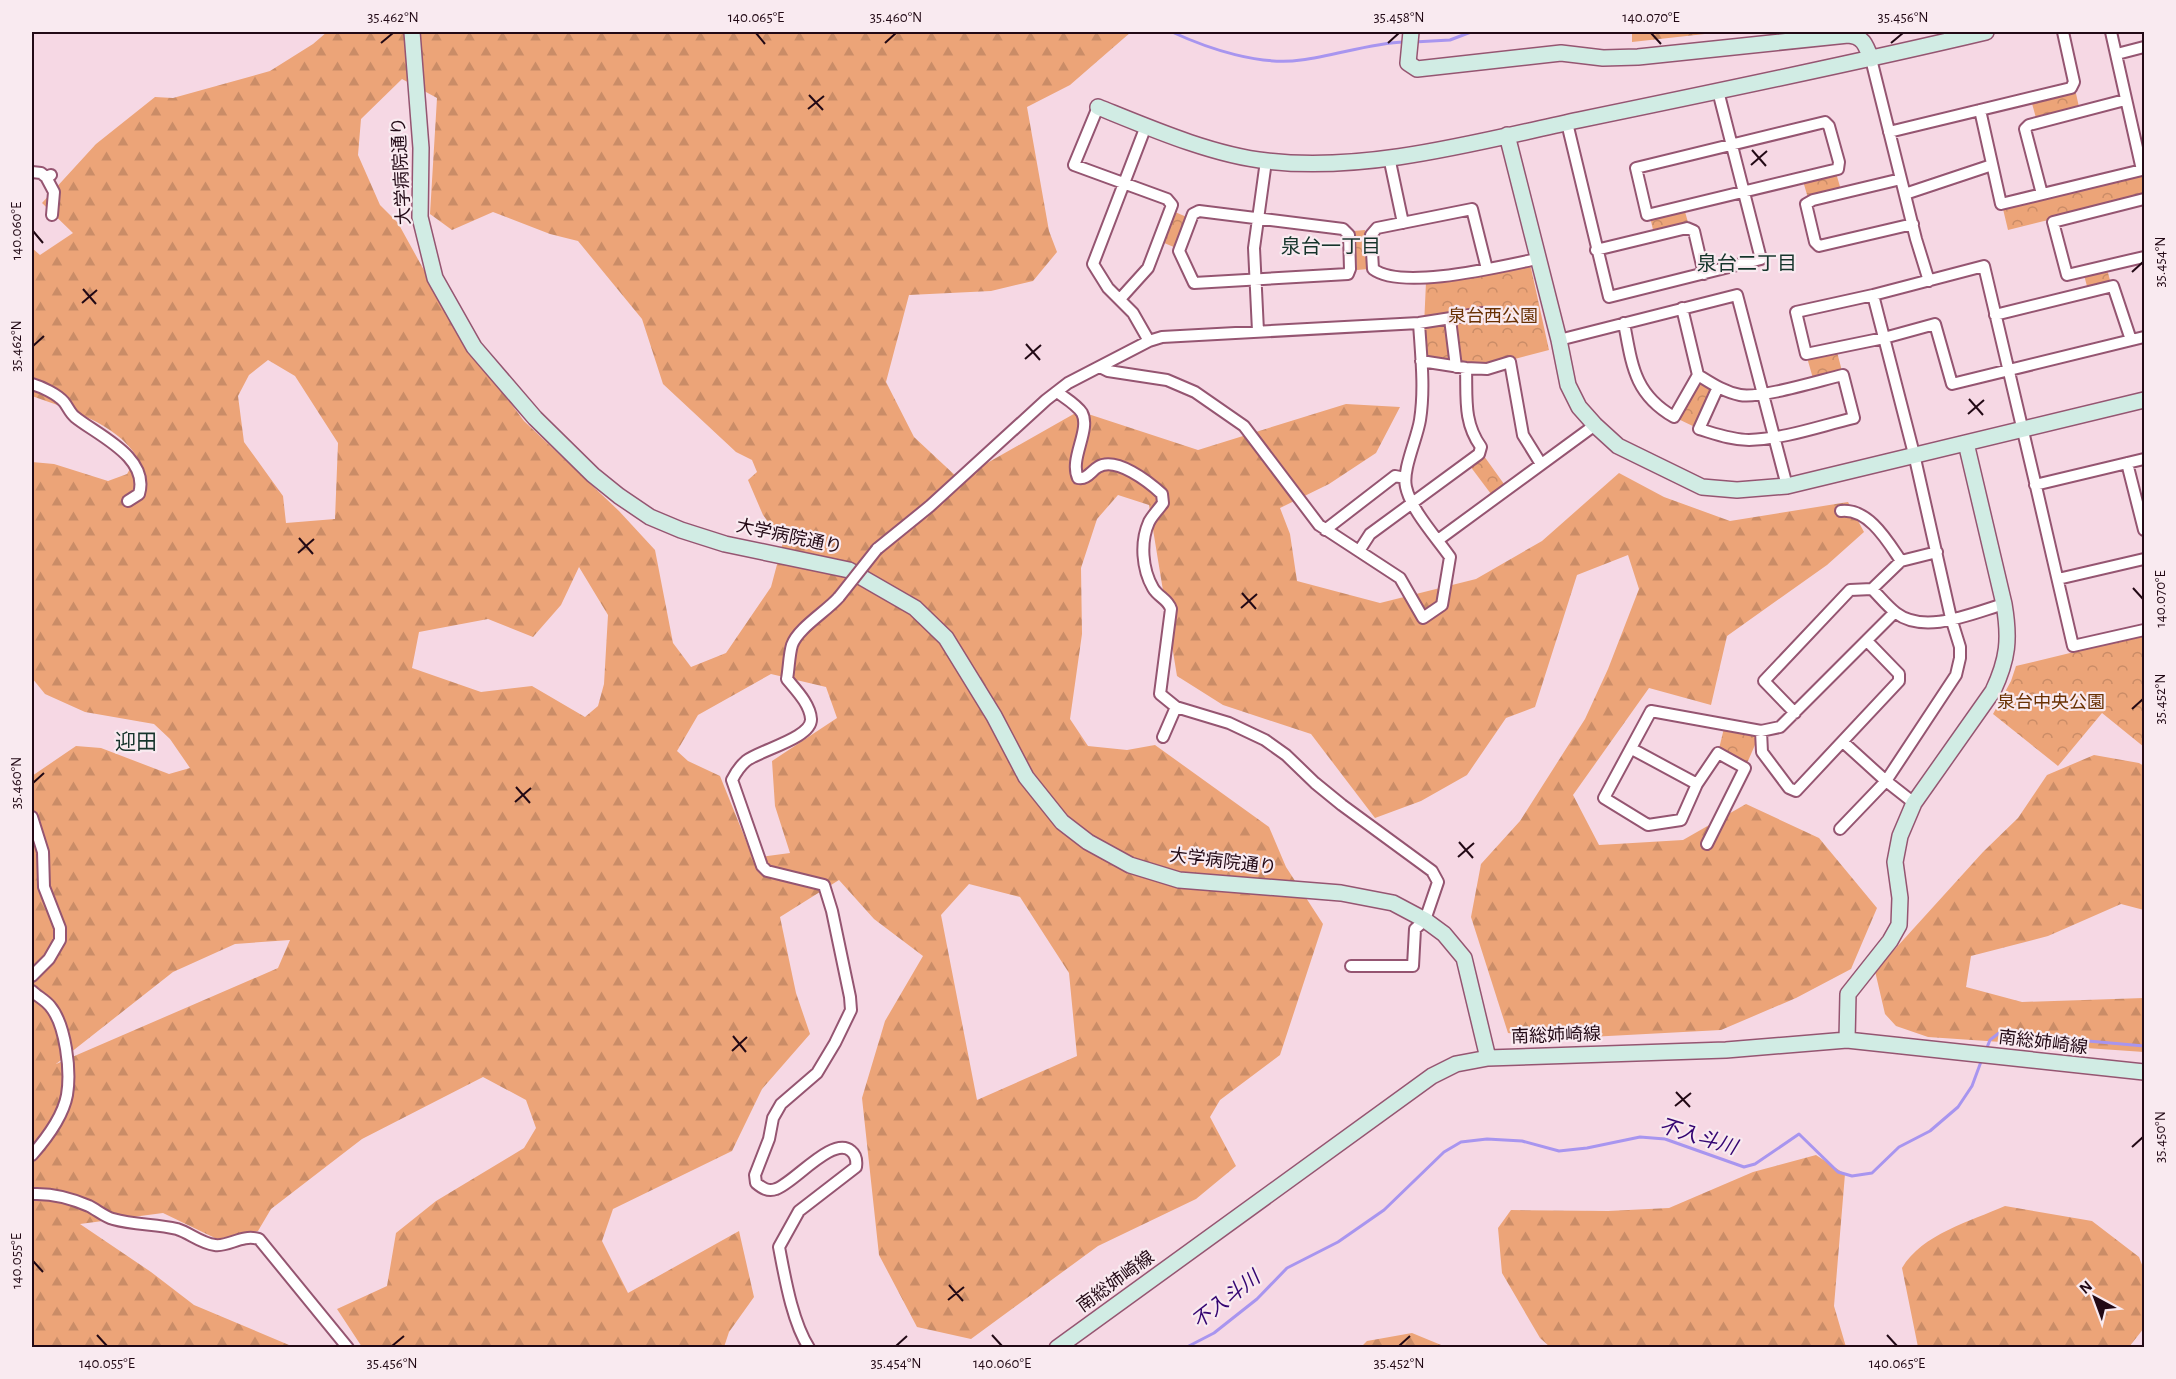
<svg xmlns="http://www.w3.org/2000/svg" width="2176" height="1379" viewBox="0 0 2176 1379" font-family="'Alegreya Sans','Noto Sans JP',sans-serif">
	<style>
		.forest { fill: url(#forest-firs); fill-rule: evenodd }
		.park { fill: url(#park-crowns) }
		.lines { fill: none; stroke-linecap: round; stroke-linejoin: round }
		.stream { stroke: #a895ef; stroke-width: 3 }
		.street-casing { stroke: #955571; stroke-width: 14 }
		.secondary-casing { stroke: #955571; stroke-width: 18 }
		.street { stroke: #fff; stroke-width: 10 }
		.secondary { stroke: #d1ece4; stroke-width: 15 }
		.street-bridge-casing { stroke: #955571; stroke-width: 14; stroke-linecap: butt }
		.street-bridge { stroke: #fff; stroke-width: 10 }
		.ticks { fill: none; stroke: #220915; stroke-width: 2 }
		.labels { text-anchor: middle; dominant-baseline: central; stroke-width: 4.5; stroke-linejoin: round; paint-order: stroke }
		.street-label { font-size: 18px; fill: #220915; stroke: #f9eaf0 }
		.park-label { font-size: 18px; fill: #693103; stroke: #f9eaf0 }
		.neighbourhood-label { font-size: 20px; fill: #15342b; stroke: #f9eaf0 }
		.water-label { font-size: 20px; font-style: italic; fill: #340572; stroke: #f9eaf0 }
		.quarter-label { font-size: 21px; fill: #15342b; stroke: #f9eaf0 }
		.neatline { fill: none; stroke: #220915; stroke-width: 2 }
		.ticks-label { font-size: 15px; text-anchor: middle; fill: #220915 }
	</style>
	<defs>
		<pattern id="forest-firs" width="22" height="20" patternUnits="userSpaceOnUse" patternTransform="scale(1.5)"><rect width="22" height="20" fill="#eca478"/><path d="M5 1l3.5 6h-7zM16 11l3.5 6h-7z" fill="#ca8c67"/></pattern>
		<pattern id="park-crowns" width="20" height="18" patternUnits="userSpaceOnUse" patternTransform="scale(1.5)"><rect width="20" height="18" fill="#eca478"/><path d="M2 6a3 3 0 1 1 6 0M12 15a3 3 0 1 1 6 0" fill="none" stroke="#ca8c67"/></pattern>
	</defs>
	<rect width="100%" height="100%" fill="#f6d8e4"/>
	<path class="forest" d="M327,32H1131L1070,85L1027,107L1049,231L1057,252L1033,281L991,291L909,295L886,382L914,437L959,479L1079,411L1198,450L1346,404L1400,407L1376,453L1329,484L1280,508L1290,534L1297,581L1380,603L1476,579L1542,541L1619,473L1664,497L1730,521L1848,502L1864,532L1827,565L1727,636L1711,705L1649,688L1573,795L1599,845L1683,840L1746,804L1819,838L1877,908L1851,969L1796,998L1721,1030L1552,1039L1508,1033L1471,917L1481,864L1520,821L1585,719L1608,669L1639,589L1628,555L1577,575L1535,707L1506,718L1467,775L1421,801L1375,818L1311,734L1223,705L1177,676L1149,505L1118,495L1097,519L1081,568L1082,634L1070,719L1088,746L1127,750L1155,745L1269,827L1286,867L1323,924L1280,1055L1220,1100L1210,1117L1236,1166L1196,1199L1098,1246L971,1339L917,1327L879,1255L862,1098L885,1021L923,956L874,919L839,880L780,917L796,993L810,1034L762,1089L732,1151L613,1209L602,1241L628,1293L739,1231L754,1297L729,1332L724,1347H362L337,1309L387,1286L396,1233L436,1201L524,1148L536,1128L526,1100L483,1077L362,1139L271,1209L258,1231L217,1239L163,1213L80,1224L151,1272L194,1305L289,1345L287,1347H32V776L76,746L101,748L169,774L190,768L170,739L154,724L85,712L45,694L32,678V462L54,464L108,481L127,474L137,457C116,423 68,409 32,396V248L40,255L73,233L42,203L96,144L155,97L173,98L270,71L313,44ZM402,79L437,98L430,214L452,230L493,212L550,234L578,241L642,319L663,384L736,452L752,460L757,472L748,480L763,515L783,542L771,587L726,653L691,667L673,643L655,550L619,511L524,421L462,339L398,223L380,205L358,155L361,119ZM268,360L295,376L338,443L335,519L286,523L283,496L244,442L238,396L249,375ZM579,567L608,615L604,684L598,706L585,717L532,686L481,692L412,668L419,632L488,619L533,637L561,605ZM771,674L826,687L837,718L772,761L775,806L790,853L753,858L720,776L688,761L677,751L698,715ZM969,884L1020,897L1069,973L1077,1056L977,1100L941,915ZM290,940L278,968L56,1064L173,972L235,944Z
		M1632,32H1723L1632,42Z
		M2094,755L2139,763L2144,766V910L2121,904L2048,936L1971,956L1966,987L2022,1002L2144,998V1052L1928,1037L1896,1026L1885,1014L1875,971L1983,852L2018,818L2047,775Z
		M1816,1155L1845,1174L1834,1306L1846,1347H1550L1540,1338L1502,1273L1498,1228L1511,1210L1608,1211L1669,1208L1753,1172Z
		M2005,1206L2092,1221L2139,1257L2144,1270V1328L2129,1347H1918L1902,1268C1922,1234 1971,1221 2005,1206Z
		M1412,1333L1446,1347H1361L1367,1341Z"/>
	<path class="park" d="M2075,89L2079,107L2036,118L2031,100Z
		M1836,173L1841,190L1808,198L1803,181Z
		M2144,174V196L2008,230L2003,209Z
		M1684,208L1689,226L1654,234L1650,217Z
		M1175,212L1189,218L1176,248L1162,242Z
		M1365,230L1368,269L1357,270L1354,231Z
		M1528,266L1531,268L1549,350L1511,360L1475,364L1427,358L1424,326L1426,282Z
		M2107,269L2111,284L2088,290L2084,275Z
		M1836,348L1843,375L1814,382L1806,354Z
		M1698,375L1718,387L1699,429L1674,417Z
		M1484,456L1504,484L1491,494L1470,466Z
		M2144,635V747L2102,713L2058,766L1993,714L2011,681L2016,666Z
		M1725,724L1761,731L1745,768L1718,753Z"/>
	<g class="lines">
		<path class="stream" d="M1172,32C1209,49 1260,66 1301,60C1336,56 1369,43 1405,42
			M1414,42L1450,40L1471,32
			M1986,1050L1990,1040L1999,1033L2144,1046
			M1185,1348L1214,1333L1257,1299L1287,1268L1338,1242L1384,1210L1444,1152L1461,1142L1487,1139L1522,1141L1559,1151L1587,1148L1640,1137L1665,1139L1744,1167L1755,1164L1799,1134L1838,1172L1852,1176L1872,1173L1899,1147L1930,1131L1958,1107L1972,1086L1982,1059"/>
		<defs>
			<path id="street" d="M2117,54L2144,47
				M1871,59L1916,239L1929,281
				M1098,107L1074,165L1167,199L1172,205L1148,268L1120,299
				M1980,110L2001,204L2142,170L2111,32
				M1825,122L1829,126L1839,162L1838,169L1647,215L1636,168Z
				M1567,123L1609,297L1761,259L1718,91
				M1146,126L1093,264L1108,288L1133,313L1149,341
				M1889,132L2071,88L2074,82L2063,32
				M1389,157L1403,223
				M32,172L41,173L46,177L51,175
				M46,177L54,192L52,215
				M1901,179L1813,200L1806,204L1815,242L1819,246L1913,224
				M1905,194L1992,165
				M2042,194L2025,129L2029,125L2125,100
				M2144,199L2053,222L2067,275L2144,257
				M1199,211L1343,229L1349,235L1350,269L1348,274L1194,283L1179,251L1193,214Z
				M1596,250L1687,228L1694,231L1704,274
				M1487,269L1472,209L1377,228L1371,235L1373,269C1402,291 1502,266 1537,259
				M1995,315L2113,286L2131,340
				M1450,319L1456,367
				M1624,323C1632,365 1634,394 1674,417L1698,375L1682,308
				M1258,331L1254,248L1266,161
				M2144,337L1952,384L1935,324L1884,338L1806,354L1796,312L1873,295L1984,266C2014,393 2044,519 2073,646L2144,630
				M1559,340L1737,295L1787,486
				M1421,361L1466,368L1487,369L1510,362L1523,435L1541,464
				M1100,367L1108,371L1167,380L1195,392L1244,426L1319,525L1400,578L1423,618L1442,605L1450,557C1436,537 1411,510 1406,487C1402,470 1417,439 1420,420C1425,389 1421,355 1419,323
				M1698,375C1711,383 1724,392 1740,395C1760,399 1821,380 1843,375L1854,418C1820,426 1784,439 1749,440C1732,440 1716,434 1699,429L1718,387
				M32,384C42,387 57,394 64,402C68,407 70,413 75,417C97,435 150,457 139,494L128,501
				M1057,392C1065,398 1077,405 1082,413C1091,430 1069,459 1078,478C1087,480 1091,471 1098,467C1116,456 1149,482 1162,494L1163,503C1159,509 1152,516 1149,522C1140,542 1142,569 1153,588C1158,597 1168,599 1171,609L1160,694L1176,707L1229,723L1265,740L1286,755L1315,783L1342,805L1432,871L1438,882L1425,920L1415,929L1413,966H1351
				M2127,463L2144,530
				M2035,485L2144,459
				M1841,511C1869,508 1888,542 1901,561
				M1325,530L1395,476L1405,478
				M1438,540L1595,425
				M877,549L930,506L1046,400L1068,383L1149,341L1162,337L1419,323L1483,313
				M1359,551L1370,534L1479,454L1481,447C1463,422 1467,397 1466,368
				M2058,579L2144,559
				M1872,589C1880,597 1887,606 1896,613C1925,635 1973,613 2004,604
				M1795,713L1764,681L1850,590L1872,589L1901,561L1937,552
				M1761,731L1762,752L1789,788L1796,791L1899,681V674L1867,641
				M1163,737L1176,707
				M1843,742L1886,781L1914,803
				M1632,749L1697,784
				M32,817L43,852L44,887L60,928V940L49,959L32,976
				M1840,829L1886,781L1956,675L1960,658V647L1951,618L1914,454L1873,295
				M1707,844L1745,768L1718,753L1697,784L1681,820L1648,825L1604,798L1651,711L1761,731L1780,727L1895,612
				M32,991C37,996 45,1000 50,1006C66,1025 71,1071 67,1095C63,1117 46,1139 32,1155
				M32,1194C52,1193 71,1198 89,1206C97,1210 105,1217 113,1219C134,1225 156,1224 177,1229C190,1233 200,1243 215,1245C229,1247 241,1234 259,1239L348,1348
				M809,1348C792,1321 785,1278 779,1247L799,1211L856,1167C857,1160 856,1155 851,1151C833,1135 794,1183 776,1189C768,1192 762,1188 756,1183L755,1175L769,1139L773,1118L781,1104L817,1073L835,1043L851,1010L850,997L832,911L824,885L767,871L762,866L732,780C736,772 739,767 746,761C760,750 812,738 811,719C810,704 796,690 787,679C789,668 789,655 792,645C798,628 827,611 839,597"/>
			<path id="secondary" d="M412,32L421,148L420,217L435,278L474,347L535,418L593,475L619,496L650,517L681,530L725,544L849,570L915,608L946,638L994,716L1026,777L1062,822L1088,842L1130,865L1179,880L1341,893L1393,903L1425,920L1444,934L1464,958L1488,1058
				M1411,32L1408,63L1417,69L1561,53L1603,58L1638,57L1848,35C1863,36 1866,45 1871,59
				M1098,107C1150,128 1212,155 1267,161C1367,173 1481,141 1579,120C1715,92 1851,64 1986,32
				M1507,135L1559,340L1568,385L1579,407L1595,425L1618,446L1702,487L1737,490L1787,486L2144,400
				M1847,1040L1848,994L1890,941L1899,925L1900,898L1895,862L1900,836L1914,803L1993,691C2008,659 2010,639 2004,604L1966,443
				M1057,1348L1432,1076L1456,1064L1488,1058L1726,1050L1847,1040L2144,1072"/>
		</defs>
		<use href="#street" class="street-casing"/>
		<use href="#secondary" class="secondary-casing"/>
		<use href="#street" class="street"/>
		<use href="#secondary" class="secondary"/>
		<defs>
			<path id="street-bridge" d="M839,597L877,549"/>
		</defs>
		<use href="#street-bridge" class="street-bridge-casing"/>
		<use href="#street-bridge" class="street-bridge"/>
	</g>
	<path class="ticks" d="M756,33L765,44M1651,33L1661,44M381,43L393,33M885,43L896,33M1388,43L1399,33M1891,43L1903,33M809,95L823,110M808,109L824,96M1752,150L1766,166M1751,165L1767,151M33,231L43,243M2132,272L2143,262M83,289L96,304M82,303L97,290M1026,344L1040,360M33,346L44,336M1025,359L1041,345M1969,399L1983,415M1968,414L1984,400M299,538L313,554M298,553L314,539M2133,588L2143,599M1242,593L1256,609M1241,608L1257,594M2132,709L2143,699M33,783L44,773M516,787L530,803M515,802L531,788M1459,842L1473,858M1458,857L1474,843M733,1036L746,1052M732,1051L747,1037M1676,1092L1690,1107M1675,1106L1691,1093M2132,1147L2143,1137M33,1261L43,1272M949,1285L963,1301M948,1300L964,1287M97,1335L107,1346M992,1335L1002,1346M1887,1335L1897,1346M392,1346L404,1336M896,1346L907,1336M1399,1346L1410,1336"/>
	<g class="labels">
		<g class="street-label">
			<text transform="translate(402 171) rotate(-93)">大学病院通り</text>
			<text transform="translate(789 537) rotate(12)">大学病院通り</text>
			<text transform="translate(1223 862) rotate(7)">大学病院通り</text>
			<text transform="translate(1556 1036) rotate(-2)">南総姉崎線</text>
			<text transform="translate(2043 1043) rotate(7)">南総姉崎線</text>
			<text transform="translate(1116 1282) rotate(-36)">南総姉崎線</text>
		</g>
		<g class="park-label">
			<text x="1493" y="317">泉台西公園</text>
			<text x="2051" y="703">泉台中央公園</text>
		</g>
		<g class="neighbourhood-label">
			<text x="1331" y="247">泉台一丁目</text>
			<text x="1747" y="264">泉台二丁目</text>
		</g>
		<g class="water-label">
			<text transform="translate(1698 1137) rotate(17)">不入斗川</text>
			<text transform="translate(1226 1300) rotate(-38)">不入斗川</text>
		</g>
		<g class="quarter-label">
			<text x="136" y="742">迎田</text>
		</g>
	</g>
	<rect width="2176" height="1379" fill="none" stroke="#f9eaf0" stroke-width="66"/>
	<g transform="translate(2095 1298) rotate(319)" stroke="#f9eaf0" stroke-width="4.5" paint-order="stroke">
	<path d="M0-4.5L10 22L0 15L-10 22Z" fill="#220915"/>
	<text y="-9" font-size="16" font-weight="bold" text-anchor="middle" fill="#220915">N</text>
	</g>
	<rect x="33" y="33" width="2110" height="1313" class="neatline"/>
	<g class="ticks-label">
		<text x="393" y="22">35.462°N</text>
		<text x="756" y="22">140.065°E</text>
		<text x="896" y="22">35.460°N</text>
		<text x="1399" y="22">35.458°N</text>
		<text x="1651" y="22">140.070°E</text>
		<text x="1903" y="22">35.456°N</text>
		<text transform="translate(16 231) rotate(-90)" y="5">140.060°E</text>
		<text transform="translate(2160 262) rotate(-90)" y="5">35.454°N</text>
		<text transform="translate(16 346) rotate(-90)" y="5">35.462°N</text>
		<text transform="translate(2160 599) rotate(-90)" y="5">140.070°E</text>
		<text transform="translate(2160 699) rotate(-90)" y="5">35.452°N</text>
		<text transform="translate(16 783) rotate(-90)" y="5">35.460°N</text>
		<text transform="translate(2160 1137) rotate(-90)" y="5">35.450°N</text>
		<text transform="translate(16 1261) rotate(-90)" y="5">140.055°E</text>
		<text x="107" y="1368">140.055°E</text>
		<text x="392" y="1368">35.456°N</text>
		<text x="896" y="1368">35.454°N</text>
		<text x="1002" y="1368">140.060°E</text>
		<text x="1399" y="1368">35.452°N</text>
		<text x="1897" y="1368">140.065°E</text>
	</g>
</svg>
